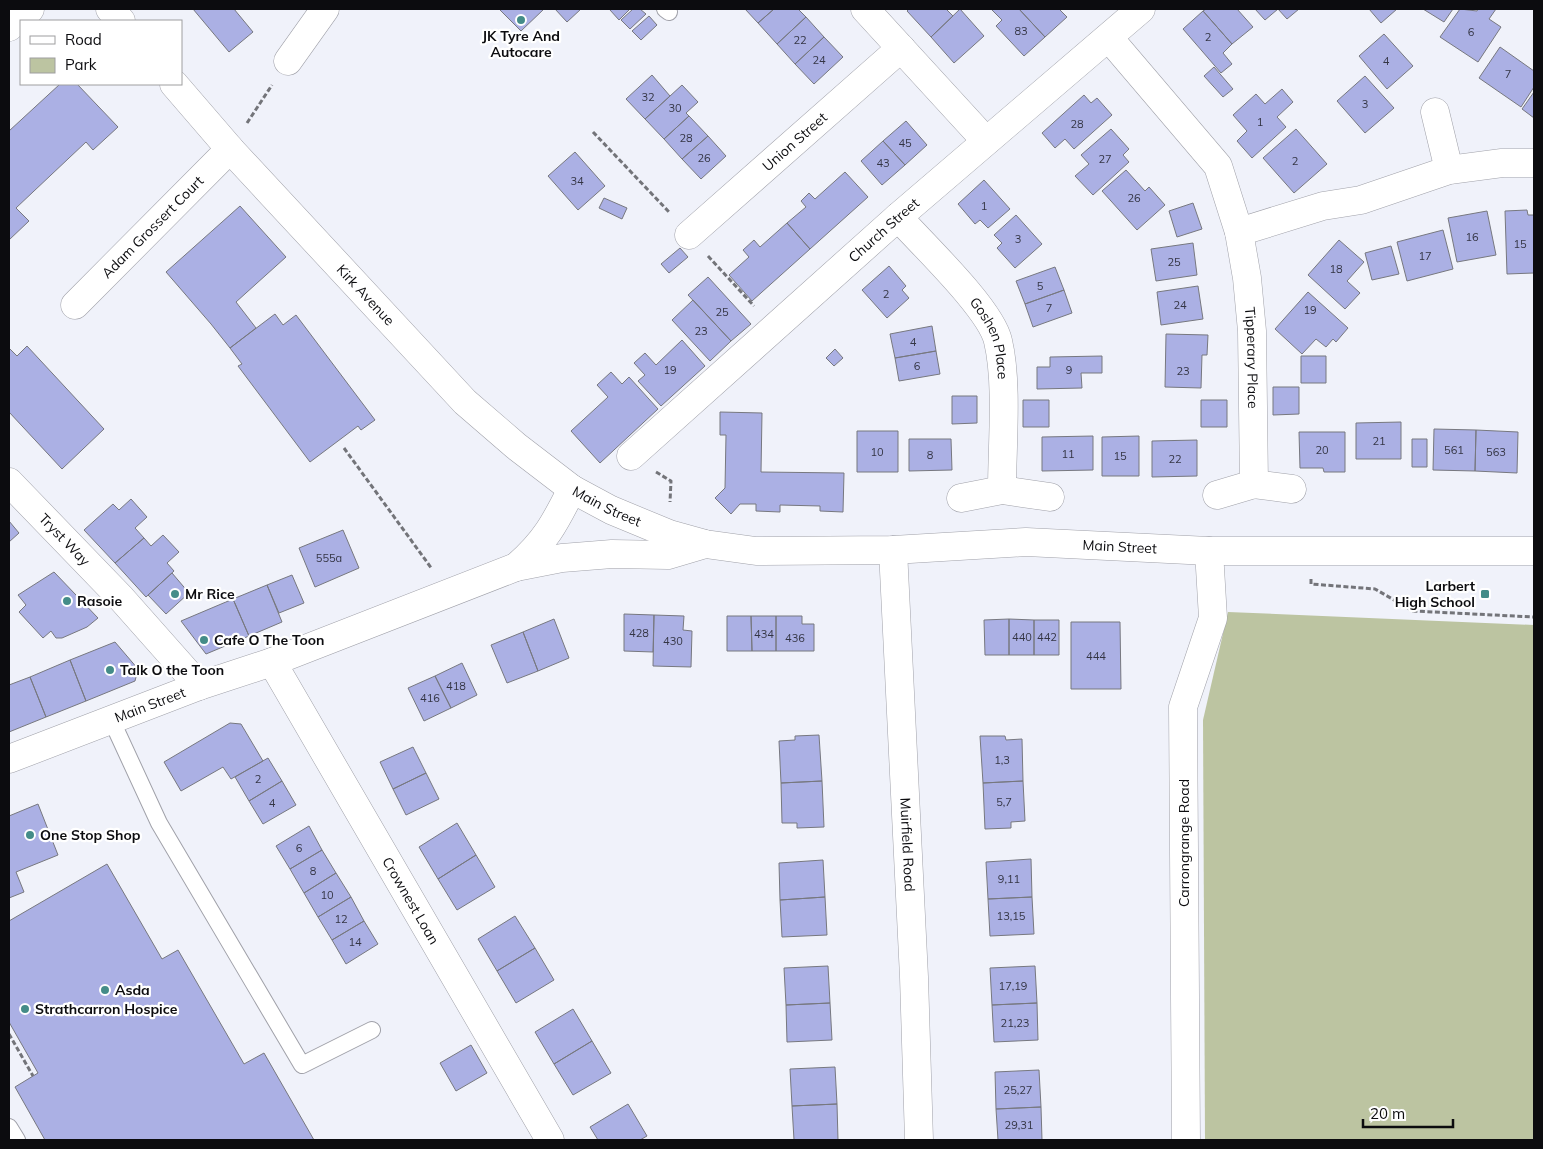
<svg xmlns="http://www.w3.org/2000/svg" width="1543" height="1149" viewBox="0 0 1543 1149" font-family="Mulish,sans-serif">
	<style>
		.green { fill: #bcc4a1 }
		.building { fill: #abb0e4; stroke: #77787f }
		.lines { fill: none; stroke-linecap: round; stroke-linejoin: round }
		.lane-casing { stroke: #a0a1a9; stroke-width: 18 }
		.street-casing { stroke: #a0a1a9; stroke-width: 29 }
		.secondary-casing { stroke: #a0a1a9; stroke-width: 29 }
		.path { stroke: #737479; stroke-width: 3; stroke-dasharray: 5 2.5; stroke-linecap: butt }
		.lane { stroke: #fff; stroke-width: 16 }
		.street { stroke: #fff; stroke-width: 28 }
		.secondary { stroke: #fff; stroke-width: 28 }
		.poi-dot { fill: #448c88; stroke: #fff; stroke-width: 2 }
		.labels { text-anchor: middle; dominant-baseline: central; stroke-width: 4.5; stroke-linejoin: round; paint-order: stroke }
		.number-label { font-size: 11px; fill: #343544 }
		.poi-label { font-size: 14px; font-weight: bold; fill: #0c0c0f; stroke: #fff; text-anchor: start }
		.street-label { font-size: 14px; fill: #0c0c0f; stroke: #fff }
	</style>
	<rect width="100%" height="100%" fill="#f0f2fa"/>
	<path class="green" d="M1228,612L1534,625V1140H1205L1203,720Z"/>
	<path class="building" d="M193,9H234L253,32L229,52Z
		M499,9H544L521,31Z
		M555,9H581L567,22Z
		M612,9H630L619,20L610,10Z
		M633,9H640L646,14L630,29L621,20Z
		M745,9H774L758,23Z
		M774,9H798L806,17L777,44L758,23Z
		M909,9H946L953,16L931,37L907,11Z
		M960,9L984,36L954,63L931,37Z
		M991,9H1019L1045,37L1024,56L996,26L1002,20Z
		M1019,9H1059L1067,17L1045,37Z
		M1206,9H1237L1253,27L1232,44L1203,11Z
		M1255,9H1299L1287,19L1278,9L1265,20Z
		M1369,9H1397L1381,23Z
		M1423,9H1453L1444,22Z
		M1460,9L1477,11L1478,9H1496L1489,19L1501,27L1478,62L1440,37Z
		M1203,11L1232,44L1223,53L1232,64L1221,73L1183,29Z
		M649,16L657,25L641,40L632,31Z
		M806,17L824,37L795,64L777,44Z
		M1384,34L1413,66L1387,89L1359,56Z
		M824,37L843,57L814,84L795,64Z
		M1500,47L1534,71V87L1521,107L1479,78Z
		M1214,67L1233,89L1223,97L1204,76Z
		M652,75L670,96L645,119L626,99Z
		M1365,76L1394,108L1365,133L1337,101Z
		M60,84H77L118,127L93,150L86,142L16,208L29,221L9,240V131Z
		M682,85L698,102L686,113L689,116L664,139L645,119Z
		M1282,89L1293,102L1277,117L1286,127L1252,158L1237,141L1247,131L1233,115L1256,94L1265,104Z
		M1534,92V118L1522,109Z
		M1084,95L1091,103L1097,98L1112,115L1074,149L1065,139L1055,148L1042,133Z
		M689,116L708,136L682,159L664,139Z
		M906,121L927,145L905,165L883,141Z
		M1111,129L1129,149L1123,155L1129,162L1093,195L1075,176L1089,164L1081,155Z
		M1296,129L1327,164L1294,193L1263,158Z
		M708,136L726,156L701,179L682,159Z
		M883,141L905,165L882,185L861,161Z
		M575,152L605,186L578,210L548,176Z
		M1126,170L1145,191L1149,187L1165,205L1137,230L1102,191Z
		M845,172L868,197L810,249L787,223L806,207L801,201L809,193L815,199Z
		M984,180L1010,209L988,228L980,220L975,224L958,204Z
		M604,198L627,208L622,219L599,208Z
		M1193,203L1202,229L1177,237L1169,211Z
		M240,206L286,257L236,302L256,328L230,348L211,324L166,272Z
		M1527,210L1528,215H1534V273L1507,274L1505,211Z
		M1487,211L1496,255L1457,262L1448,218Z
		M1016,215L1042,244L1015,268L997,248L1002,243L994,235Z
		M787,223L810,249L752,301L729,275L749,257L743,250L754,240L760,247Z
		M1443,230L1453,269L1407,281L1397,242Z
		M1339,240L1364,262L1347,281L1360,293L1345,309L1308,275Z
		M1193,243L1197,275L1156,281L1151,249Z
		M1391,246L1399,274L1372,280L1365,253Z
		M680,248L688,257L669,273L661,264Z
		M889,266L906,286L902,290L909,298L887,318L862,290Z
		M1055,267L1064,290L1025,304L1016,281Z
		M708,277L751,324L731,341L688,295Z
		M1198,286L1203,319L1161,325L1157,292Z
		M1064,290L1072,313L1033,327L1025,304Z
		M1308,292L1348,328L1336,342L1333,339L1326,347L1316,339L1302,354L1275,329Z
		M693,300L731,341L710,361L672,320Z
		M275,314L283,325L296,315L375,420L361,430L358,426L310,462L238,366L242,364L230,348Z
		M932,326L936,351L895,358L890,334Z
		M1166,334L1208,335L1207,355H1202L1201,388L1165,387Z
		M682,340L705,366L661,406L638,381L645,375L634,363L645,353L656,365Z
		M27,346L104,429L62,469L9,412V348L17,356Z
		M835,349L843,358L834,366L826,358Z
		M936,351L940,374L899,381L895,358Z
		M1102,356V373H1081L1082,388L1037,389V367H1050V357Z
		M1301,356H1326V383H1301Z
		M611,372L622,384L629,377L658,409L600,463L571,431L608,397L597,385Z
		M1273,387H1299V414L1273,415Z
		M952,396H977V423L952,424Z
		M1023,400H1049V427H1023Z
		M1201,400H1227V427H1201Z
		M720,412L762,413L761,472L844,473L843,512L820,511V506L780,505V512L756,511V504H740L731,514L715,498L725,488L726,435H720Z
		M1401,422V459H1356V423Z
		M1434,429L1476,430L1475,471L1433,470Z
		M1476,430L1518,432L1517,473L1475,471Z
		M857,431H898V472H857Z
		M1299,432H1345V472H1324L1323,468H1300Z
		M1093,436V470L1042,471V437Z
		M1139,436V476H1102V437Z
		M909,439H951L952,470L909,471Z
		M1412,439H1427V467H1412Z
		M1197,440V476L1152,477V441Z
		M131,499L147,517L135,528L144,538L115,563L84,530L113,504L119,510Z
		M9,521L19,533L9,542Z
		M343,530L359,568L315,587L299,548Z
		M163,535L179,552L167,563L174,571L146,597L115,563L144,538L151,546Z
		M54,572L98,618L87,627L62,638H56L51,631L43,638L19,612L26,605L18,595Z
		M172,573L189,593L166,614L148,595Z
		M292,575L304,603L279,613L267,585Z
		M267,585L282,622L249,636L233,599Z
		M233,599L249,636L206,654L181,621Z
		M624,614L654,615L653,652L624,651Z
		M654,615L684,616L683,630L692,631L691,667L653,666Z
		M727,616H751L752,651H727Z
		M751,616H776V651H752Z
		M776,616H802V624H814V651H776Z
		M554,619L569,658L538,671L523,632Z
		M1009,619V655H985L984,620Z
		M1009,619L1034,620V655H1009Z
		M1034,620H1059V655H1034Z
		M1071,622H1120L1121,689H1071Z
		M523,632L538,671L507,683L491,645Z
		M115,642L138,669L135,681L86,701L70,660Z
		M70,660L86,701L46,717L30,677Z
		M462,663L477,695L451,708L435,676Z
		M435,676L451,708L424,721L408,688Z
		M30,677L46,717L9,732V685Z
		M230,723L241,724L263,761L231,779L223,767L181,791L164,762Z
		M819,735L822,781L781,783L779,741L795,740V736Z
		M980,736H1005L1006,740L1022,739L1023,781L983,783Z
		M413,747L426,773L393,789L380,762Z
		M268,758L282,781L249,801L235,777Z
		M426,773L439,799L406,815L393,789Z
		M282,781L296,805L263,824L249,801Z
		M822,781L824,827L797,828V823H782L781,783Z
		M1023,781L1025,821L1011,822V828L985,829L983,783Z
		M38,804L58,855L16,872L24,892L9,898V816Z
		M457,823L476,855L438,879L419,847Z
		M309,826L322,850L290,869L276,846Z
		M322,850L336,873L304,893L290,869Z
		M476,855L495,887L457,910L438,879Z
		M1031,859L1032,897L988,899L986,862Z
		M823,860L825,897L780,900L779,863Z
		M107,864L162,959L178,950L244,1064L264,1053L314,1140H45L15,1087L38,1073L9,1022V921Z
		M336,873L351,897L318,917L304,893Z
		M351,897L364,921L332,940L318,917Z
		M825,897L827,935L782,937L780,900Z
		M1032,897L1034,934L990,936L988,899Z
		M515,916L535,948L497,971L478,939Z
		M364,921L378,944L346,964L332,940Z
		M535,948L554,980L516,1003L497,971Z
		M828,966L830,1003L786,1005L784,968Z
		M1035,966L1037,1003L992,1005L990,968Z
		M830,1003L832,1040L787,1042L786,1005Z
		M1037,1003L1038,1040L994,1042L992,1005Z
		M573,1009L592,1041L554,1064L535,1032Z
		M592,1041L611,1073L573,1095L554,1064Z
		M471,1045L487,1073L456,1091L440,1063Z
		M835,1067L837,1104L792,1106L790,1069Z
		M1039,1070L1041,1107L996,1109L995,1072Z
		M628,1104L647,1136L640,1140H598L590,1127Z
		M837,1104L838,1140H794L792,1106Z
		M1041,1107L1042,1140H998L996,1109Z"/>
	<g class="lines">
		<defs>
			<path id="lane" d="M665,9L669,12
				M111,719L159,823L302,1065L372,1030
				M9,1127L17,1140"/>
			<g id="street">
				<path d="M865,9L986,141"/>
				<path id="s1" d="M1109,38L1218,166L1239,232L1247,278L1252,331L1254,484L1217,495"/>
				<path d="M288,61L325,9"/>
				<path d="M1435,112L1449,170"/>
				<path id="s2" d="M898,217C922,244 991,309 998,341C1008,383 1002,446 1002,490L961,498"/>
				<path d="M1239,232L1323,206L1361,200L1449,170L1502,163H1534"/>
				<path id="s3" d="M689,235L901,48"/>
				<path id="s4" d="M75,305L230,149"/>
				<path id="s5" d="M631,456L898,217L1141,9"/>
				<path id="s6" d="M9,482L121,598L199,686"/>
				<path d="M1254,484L1292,489"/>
				<path d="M1002,490L1050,497"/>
				<path id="s7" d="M893,550L914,977L919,1140"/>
				<path d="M516,567L562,558L612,554L668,555L705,544"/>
				<path id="s8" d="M272,662L550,1140"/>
				<path id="s9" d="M9,759L199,686L272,662L516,567C545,542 555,523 572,489"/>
				<path d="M1186,1140L1183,707L1213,618L1209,551"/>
			</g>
			<g id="secondary">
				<path d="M110,9L121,21"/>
				<path d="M9,27L30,9"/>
				<path id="s10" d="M174,84L230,149L465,402L516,446L572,489L611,510L669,534L705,544L756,551L893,550L1026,542L1209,551H1534"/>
			</g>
		</defs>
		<use href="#lane" class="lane-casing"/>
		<use href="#street" class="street-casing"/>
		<use href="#secondary" class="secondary-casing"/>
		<path class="path" d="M247,123L272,85
			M593,132L670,213
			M708,256L754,306
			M344,448L432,569
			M656,472L671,481L670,502
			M1311,579V584L1375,589L1413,611L1534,617
			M9,1034L33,1076"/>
		<use href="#lane" class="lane"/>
		<use href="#street" class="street"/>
		<use href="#secondary" class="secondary"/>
	</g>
	<g class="poi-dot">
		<circle cx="521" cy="20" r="5"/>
		<circle cx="175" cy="594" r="5"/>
		<rect x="1480" y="589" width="10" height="10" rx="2.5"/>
		<circle cx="67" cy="601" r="5"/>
		<circle cx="204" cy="640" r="5"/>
		<circle cx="110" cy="670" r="5"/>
		<circle cx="30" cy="835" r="5"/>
		<circle cx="105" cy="990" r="5"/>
		<circle cx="25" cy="1009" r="5"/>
	</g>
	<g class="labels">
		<g class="number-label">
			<text x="1021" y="31">83</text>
			<text x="1471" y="32">6</text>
			<text x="1208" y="37">2</text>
			<text x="800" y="40">22</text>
			<text x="819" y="60">24</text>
			<text x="1386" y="61">4</text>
			<text x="1508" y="74">7</text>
			<text x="648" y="97">32</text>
			<text x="1365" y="104">3</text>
			<text x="675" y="108">30</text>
			<text x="1260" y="122">1</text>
			<text x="1077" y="124">28</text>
			<text x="686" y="138">28</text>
			<text x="905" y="143">45</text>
			<text x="704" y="158">26</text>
			<text x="1105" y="159">27</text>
			<text x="1295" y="161">2</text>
			<text x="883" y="163">43</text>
			<text x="577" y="181">34</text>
			<text x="1134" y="198">26</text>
			<text x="984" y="206">1</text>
			<text x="1472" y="237">16</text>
			<text x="1018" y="239">3</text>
			<text x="1520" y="244">15</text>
			<text x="1425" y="256">17</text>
			<text x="1174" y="262">25</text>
			<text x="1336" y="269">18</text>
			<text x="1040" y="286">5</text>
			<text x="886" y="294">2</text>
			<text x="1180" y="305">24</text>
			<text x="1049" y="308">7</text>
			<text x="1310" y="310">19</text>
			<text x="722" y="312">25</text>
			<text x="701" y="331">23</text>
			<text x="913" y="342">4</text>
			<text x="917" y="366">6</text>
			<text x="670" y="370">19</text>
			<text x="1069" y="370">9</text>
			<text x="1183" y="371">23</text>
			<text x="1379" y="441">21</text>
			<text x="1322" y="450">20</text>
			<text x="1454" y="450">561</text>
			<text x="877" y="452">10</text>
			<text x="1496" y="452">563</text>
			<text x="1068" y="454">11</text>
			<text x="930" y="455">8</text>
			<text x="1120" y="456">15</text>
			<text x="1175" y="459">22</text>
			<text x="329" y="558">555a</text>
			<text x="639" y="633">428</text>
			<text x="764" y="634">434</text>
			<text x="1022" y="637">440</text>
			<text x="1047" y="637">442</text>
			<text x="795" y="638">436</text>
			<text x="673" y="641">430</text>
			<text x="1096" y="656">444</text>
			<text x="456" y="686">418</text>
			<text x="430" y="698">416</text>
			<text x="1002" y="760">1,3</text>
			<text x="258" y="779">2</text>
			<text x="1004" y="802">5,7</text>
			<text x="272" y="803">4</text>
			<text x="299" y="848">6</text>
			<text x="313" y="871">8</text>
			<text x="1009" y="879">9,11</text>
			<text x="327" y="895">10</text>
			<text x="1011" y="916">13,15</text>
			<text x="341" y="919">12</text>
			<text x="355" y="942">14</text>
			<text x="1013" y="986">17,19</text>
			<text x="1015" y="1023">21,23</text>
			<text x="1018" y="1090">25,27</text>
			<text x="1019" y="1125">29,31</text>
		</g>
		<g class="poi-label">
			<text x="521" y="36" text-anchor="middle">JK Tyre And<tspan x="521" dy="16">Autocare</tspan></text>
			<text x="1475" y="586" text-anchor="end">Larbert<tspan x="1475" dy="16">High School</tspan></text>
			<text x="185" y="594">Mr Rice</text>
			<text x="77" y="601">Rasoie</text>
			<text x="214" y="640">Cafe O The Toon</text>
			<text x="120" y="670">Talk O the Toon</text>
			<text x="40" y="835">One Stop Shop</text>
			<text x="115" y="990">Asda</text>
			<text x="35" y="1009">Strathcarron Hospice</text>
		</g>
		<g class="street-label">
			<text stroke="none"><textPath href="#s3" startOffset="141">Union Street</textPath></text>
			<text stroke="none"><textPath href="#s4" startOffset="110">Adam Grossert Court</textPath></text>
			<text stroke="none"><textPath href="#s5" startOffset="339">Church Street</textPath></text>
			<text stroke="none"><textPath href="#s10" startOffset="285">Kirk Avenue</textPath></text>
			<text stroke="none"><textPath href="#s2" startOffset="155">Goshen Place</textPath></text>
			<text stroke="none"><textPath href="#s1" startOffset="364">Tipperary Place</textPath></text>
			<text stroke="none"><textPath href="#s10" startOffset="608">Main Street</textPath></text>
			<text stroke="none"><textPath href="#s6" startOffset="80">Tryst Way</textPath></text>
			<text stroke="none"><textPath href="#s10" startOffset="1129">Main Street</textPath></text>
			<text stroke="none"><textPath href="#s9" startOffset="151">Main Street</textPath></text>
			<text transform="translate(1184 843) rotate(-90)">Carrongrange Road</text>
			<text stroke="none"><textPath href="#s7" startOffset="295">Muirfield Road</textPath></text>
			<text stroke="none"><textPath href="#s8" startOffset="276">Crownest Loan</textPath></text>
		</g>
	</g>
	<rect width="1543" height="1149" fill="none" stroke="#0c0c0f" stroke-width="20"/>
	<rect x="20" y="20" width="162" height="65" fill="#ffffff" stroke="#9e9e9f"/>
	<rect x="30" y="36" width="25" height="8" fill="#ffffff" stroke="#9e9e9f"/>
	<text x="65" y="45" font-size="15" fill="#0c0c0f">Road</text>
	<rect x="30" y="58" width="25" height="15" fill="#bcc4a1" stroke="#9e9e9f"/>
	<text x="65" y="70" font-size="15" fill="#0c0c0f">Park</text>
	<path d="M1363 1119v8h90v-8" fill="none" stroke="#0c0c0f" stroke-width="2.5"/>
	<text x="1370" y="1119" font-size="15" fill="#0c0c0f" stroke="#ffffff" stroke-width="4" paint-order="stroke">20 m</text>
</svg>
